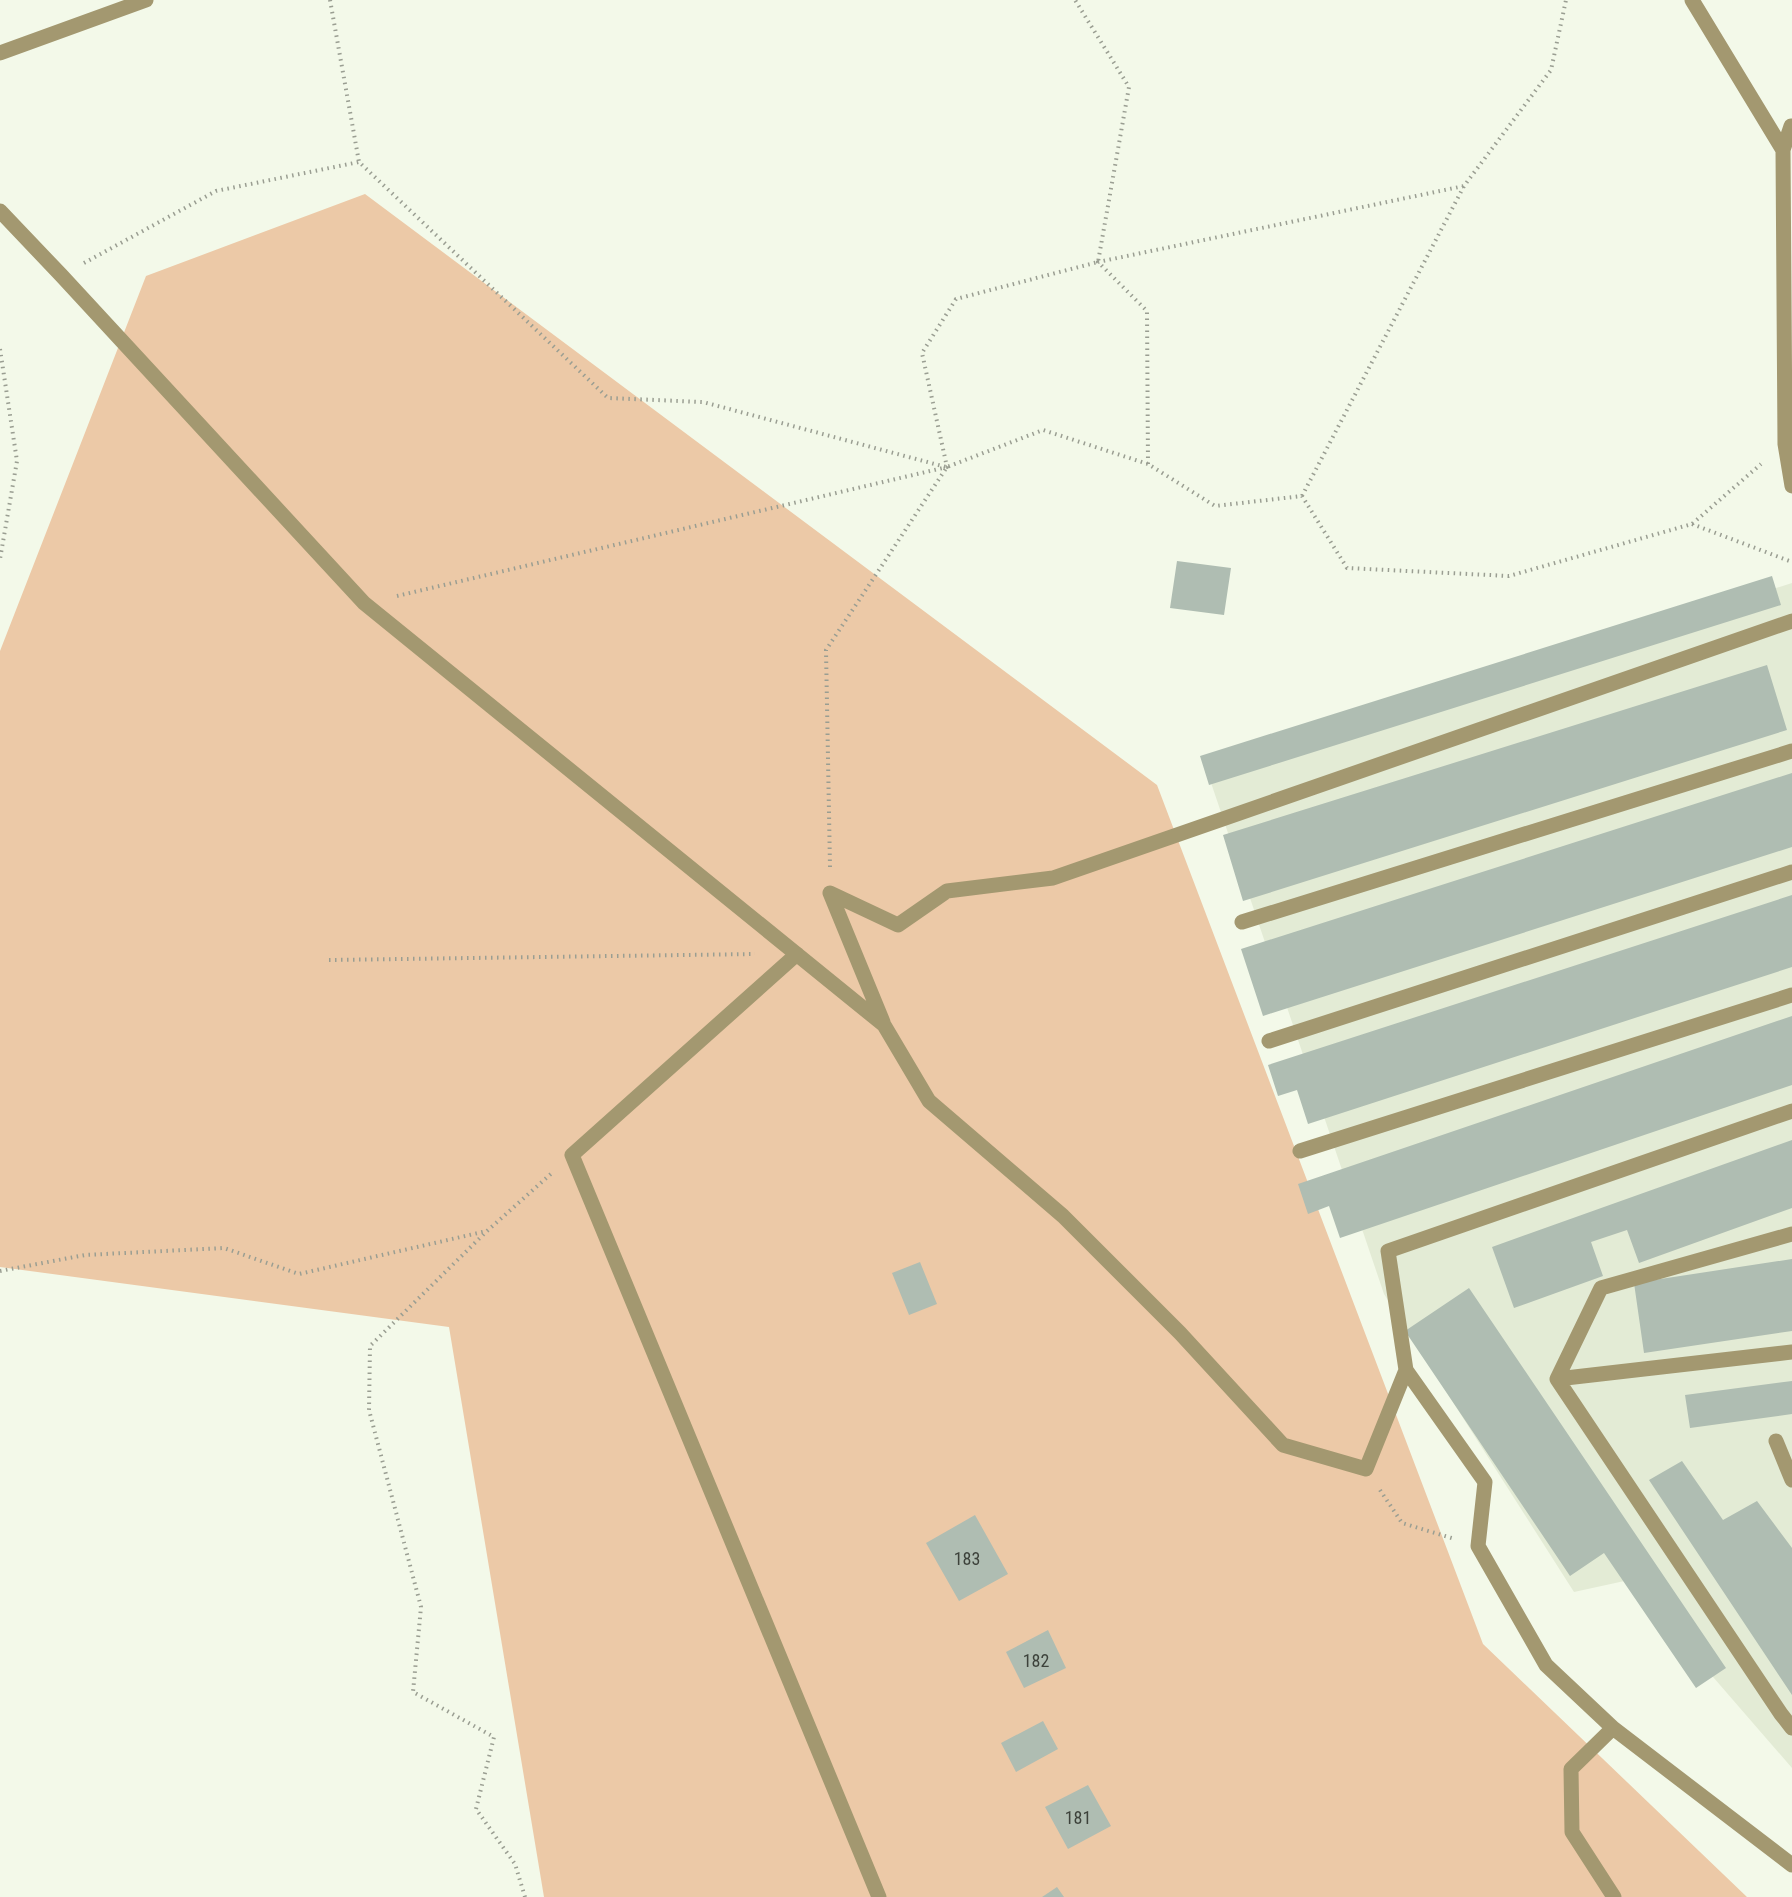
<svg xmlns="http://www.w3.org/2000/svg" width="1792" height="1897" viewBox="0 0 1792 1897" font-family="'Roboto Condensed',sans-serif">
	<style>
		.built { fill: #e3ebd5 }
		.green { fill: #ecc9a7 }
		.building { fill: #afbdb2 }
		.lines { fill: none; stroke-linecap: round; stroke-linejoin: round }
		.path { stroke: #9a9e92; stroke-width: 4; stroke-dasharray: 1.5 4.5; stroke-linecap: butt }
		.lane { stroke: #a39870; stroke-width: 15 }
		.labels { text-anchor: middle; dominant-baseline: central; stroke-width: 4.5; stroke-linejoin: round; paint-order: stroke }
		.number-label { font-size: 18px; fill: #3d423b }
	</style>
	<rect width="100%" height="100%" fill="#f3f9e9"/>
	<path class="built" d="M1792,583V1768L1629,1580L1574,1592L1384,1294L1206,768Z"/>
	<path class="green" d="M365,194L1157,785L1483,1644L1747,1897H544L449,1327L0,1267V651L146,276Z"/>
	<path class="building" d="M1177,561L1231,568L1224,615L1170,608Z
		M1772,576L1781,605L1209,785L1200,756Z
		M1767,665L1787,730L1243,901L1223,835Z
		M1792,773V847L1263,1016L1241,949Z
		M1792,895V967L1308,1124L1297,1090L1278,1096L1268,1065Z
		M1792,1016V1085L1340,1238L1329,1206L1308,1214L1298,1184Z
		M1792,1140V1208L1639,1263L1627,1230L1591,1242L1603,1276L1514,1308L1492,1247Z
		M1792,1259V1331L1644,1353L1634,1283Z
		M920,1262L937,1304L909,1315L892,1273Z
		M1469,1288L1726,1668L1696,1688L1604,1553L1570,1576L1405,1331Z
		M1792,1381V1414L1690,1428L1685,1395Z
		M1682,1461L1723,1520L1757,1501L1792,1548V1695L1649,1480Z
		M975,1515L1008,1574L959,1601L926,1543Z
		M1048,1630L1066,1668L1024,1688L1006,1652Z
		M1043,1721L1058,1749L1016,1772L1001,1743Z
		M1088,1785L1111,1826L1068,1849L1045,1807Z
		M1057,1887L1064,1897H1042Z"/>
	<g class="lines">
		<path class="path" d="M330,0L359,162L608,398L703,402L946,467
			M84,263L216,191L359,162
			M0,349L17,461L0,559
			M1148,464L1147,311L1098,262L1464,186
			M1302,496L1464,186L1551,70L1566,0
			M1692,524L1792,562
			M397,596L947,467L922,353L956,299L1098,262L1129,87L1075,0
			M830,867L826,650L947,467L1043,430L1148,464L1215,506L1302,496L1347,568L1509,576L1692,524L1761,464
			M329,960L755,954
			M0,1271L85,1255L224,1248L299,1274L487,1231
			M1380,1490L1402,1523L1455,1539
			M525,1897L515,1864L476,1809L494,1737L413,1692L421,1607L369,1410L370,1346L487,1231L553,1172"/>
		<path class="lane" d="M1692,0L1783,150
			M0,53L146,0
			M0,211L61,275L364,603L884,1025L929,1101L1063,1216L1180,1333L1283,1445L1366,1469L1406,1370L1485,1482L1478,1546L1546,1665L1613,1728L1792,1865
			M1785,444L1783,150L1791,126
			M1792,448L1785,444L1792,486
			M1242,922L1792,751
			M797,954L572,1155L879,1897
			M883,1022L830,893L898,925L947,891L1053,878L1792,621
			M1269,1041L1792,872
			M1300,1151L1792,995
			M1792,1352L1557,1379L1781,1714L1792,1728
			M1406,1370L1388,1251L1792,1111
			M1557,1379L1601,1288L1792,1234
			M1776,1441L1792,1480
			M1613,1728L1571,1769L1572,1832L1614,1897"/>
	</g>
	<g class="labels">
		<g class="number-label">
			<text x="967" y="1558">183</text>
			<text x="1036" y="1660">182</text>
			<text x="1078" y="1817">181</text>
		</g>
	</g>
</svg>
